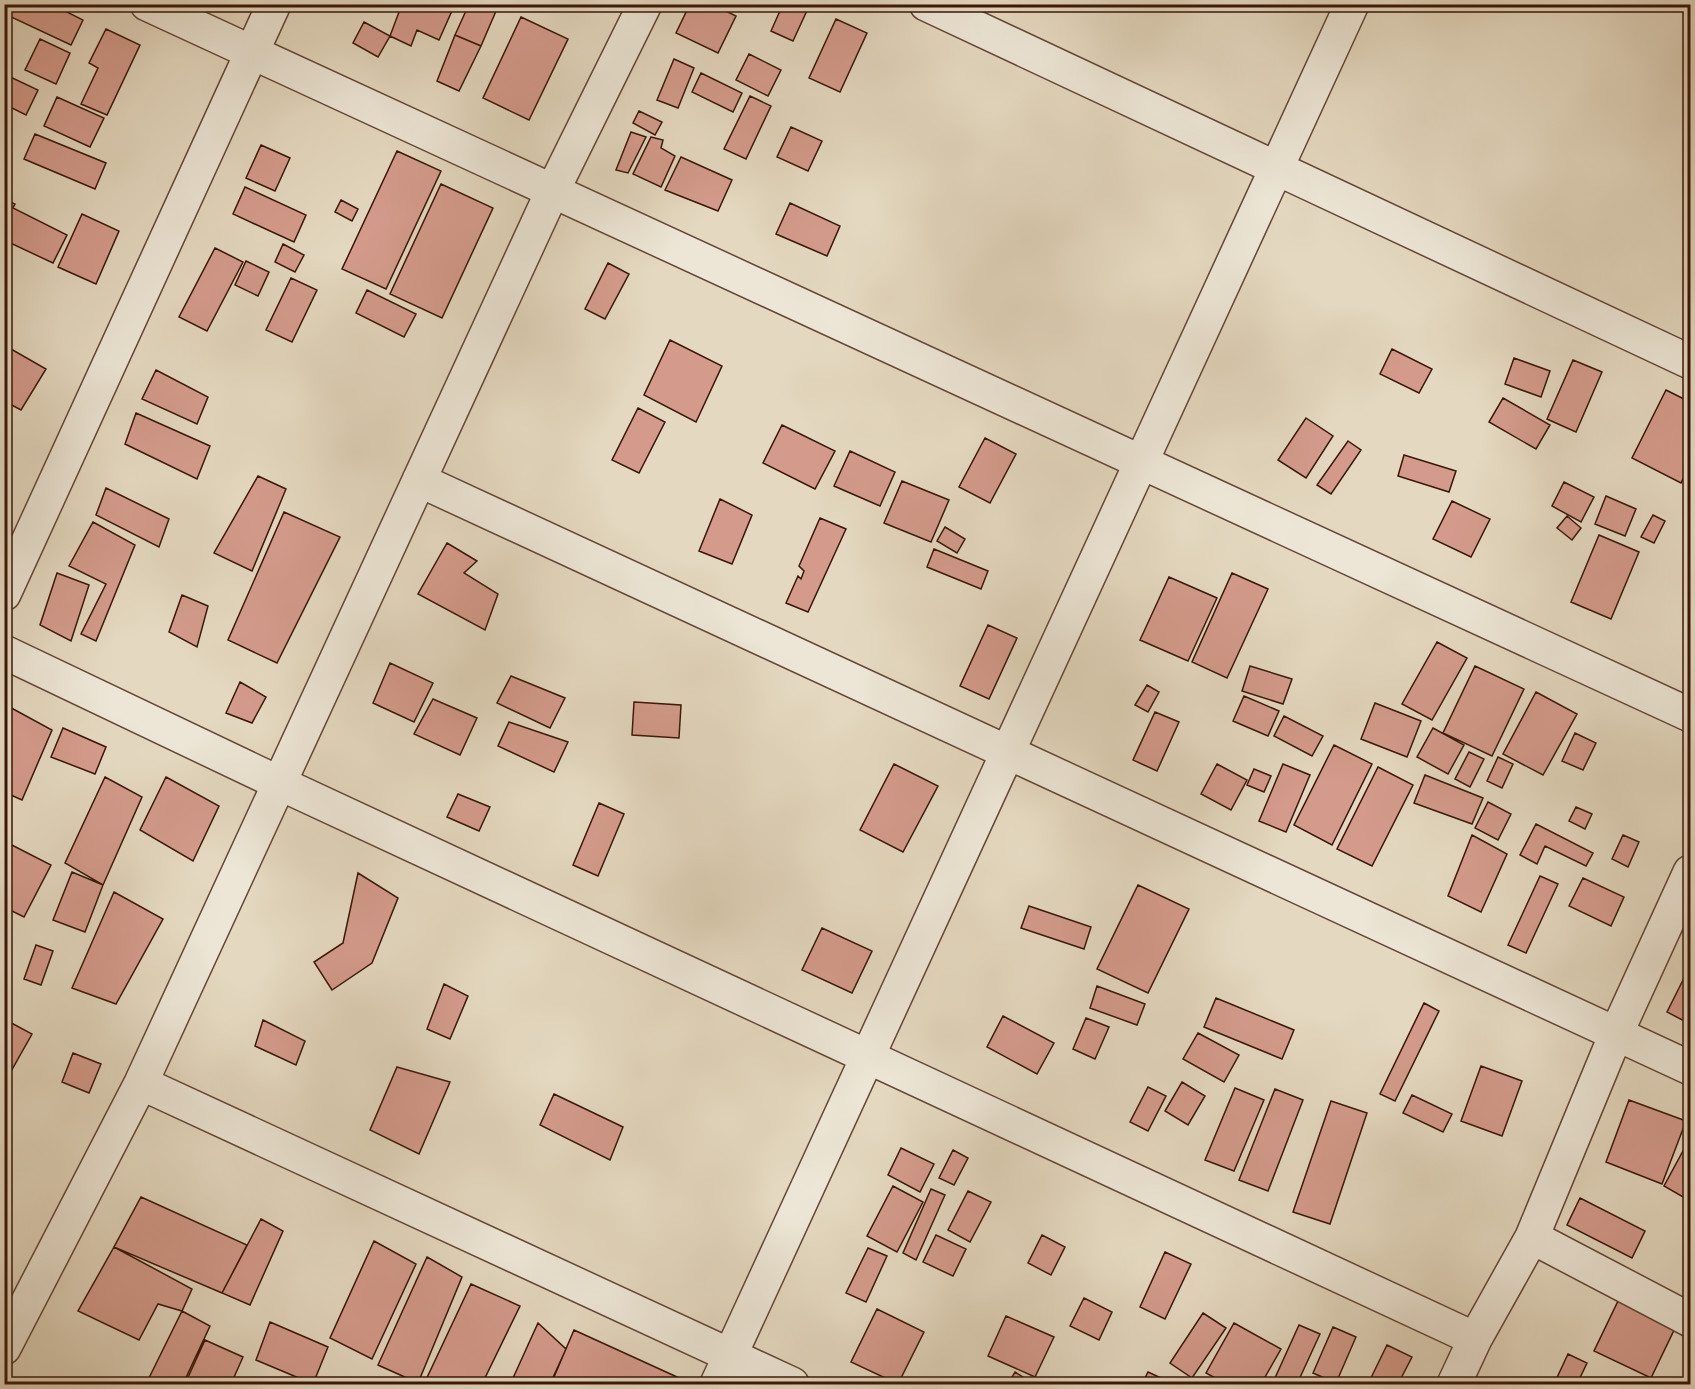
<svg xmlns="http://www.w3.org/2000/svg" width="1695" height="1389" viewBox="0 0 1695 1389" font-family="Alegreya,serif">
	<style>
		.building { fill: #d49b8c; stroke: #391609; stroke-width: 1.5 }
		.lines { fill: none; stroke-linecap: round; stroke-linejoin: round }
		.minor-casing { stroke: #644637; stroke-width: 36 }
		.minor { stroke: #ede6d6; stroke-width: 33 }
	</style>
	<rect width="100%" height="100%" fill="#e4d8c0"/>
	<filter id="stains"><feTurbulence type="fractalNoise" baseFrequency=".00333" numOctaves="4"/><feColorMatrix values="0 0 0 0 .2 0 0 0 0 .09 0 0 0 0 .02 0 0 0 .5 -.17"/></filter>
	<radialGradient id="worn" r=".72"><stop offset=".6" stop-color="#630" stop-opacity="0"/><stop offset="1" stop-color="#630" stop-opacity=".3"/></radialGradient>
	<path class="building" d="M15,4H51L83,20L71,45L9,16Z
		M402,4H455L439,40L417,30L411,46L390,36Z
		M469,4H499L481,46L455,35Z
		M690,4H712L736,16L718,53L676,33Z
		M783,4H810L793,41L771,31Z
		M521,17L568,39L529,120L483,98Z
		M836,19L867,33L840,92L809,78Z
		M364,22L390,36L378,57L353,43Z
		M106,29L140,45L107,115L81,104L98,68L89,63Z
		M455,35L481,46L459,91L437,81Z
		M40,39L70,53L56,84L25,70Z
		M749,54L781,70L768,96L736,80Z
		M674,59L694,68L678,108L657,100Z
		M701,73L742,93L733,112L692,92Z
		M4,74L38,90L26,115L4,104Z
		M750,96L771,106L746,159L724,149Z
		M57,97L104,118L90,147L44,126Z
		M639,111L662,122L655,135L633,123Z
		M791,127L822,141L808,171L777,157Z
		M631,132L646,137L628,173L616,170Z
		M35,134L106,163L95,189L24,159Z
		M651,137L663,140L661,148L675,156L661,187L633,174Z
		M261,145L290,158L275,191L246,178Z
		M397,151L441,171L386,289L342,269Z
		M681,157L732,180L718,211L665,190Z
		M441,184L493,208L442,318L390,294Z
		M245,187L306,215L294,242L233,214Z
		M4,199L15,204L13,208L67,235L53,263L4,240Z
		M341,200L358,209L352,221L335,212Z
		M790,203L840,226L827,256L776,234Z
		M82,214L119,231L96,284L58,267Z
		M283,244L304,255L295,272L275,262Z
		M215,248L243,262L207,331L179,317Z
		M246,261L269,272L258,296L235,285Z
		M608,263L629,274L605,319L585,309Z
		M291,278L317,290L292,342L266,330Z
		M367,290L416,314L404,337L356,313Z
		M670,340L722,366L696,422L644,395Z
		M4,345L46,369L21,410L4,401Z
		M1392,349L1432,369L1419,393L1380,374Z
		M1514,358L1550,371L1541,397L1505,384Z
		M1573,360L1602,372L1576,432L1547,419Z
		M156,370L208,397L197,424L142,399Z
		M1666,390L1690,402V464L1681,483L1632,458Z
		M1503,398L1550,425L1536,449L1489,422Z
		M638,408L665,422L639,473L612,460Z
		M136,413L210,446L197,479L125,444Z
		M1306,418L1333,436L1306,478L1278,460Z
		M782,425L835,451L815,489L763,463Z
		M985,438L1016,454L990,503L959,487Z
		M1348,441L1361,450L1331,494L1317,485Z
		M850,451L895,472L880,506L834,486Z
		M1404,455L1456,471L1449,492L1398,476Z
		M258,476L286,489L252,571L214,553Z
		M902,481L949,500L931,542L884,523Z
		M1564,482L1594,497L1581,522L1552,506Z
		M106,488L169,519L159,547L96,515Z
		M1606,496L1636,509L1625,536L1595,524Z
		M720,499L752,515L732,564L699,551Z
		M1452,501L1490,519L1471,557L1433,539Z
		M284,512L340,537L277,663L228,640Z
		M1653,515L1665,521L1654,543L1641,537Z
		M1567,516L1581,528L1572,540L1557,528Z
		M820,518L846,529L808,612L786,603L798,576L801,579L804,571L799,566Z
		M93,522L135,545L96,641L81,634L106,584L69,566Z
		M945,527L965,539L957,553L937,541Z
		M1599,535L1639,552L1611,619L1571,602Z
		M447,543L477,561L464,573L498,594L485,630L418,594Z
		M934,549L988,571L981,589L927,567Z
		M57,573L89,585L71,641L40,625Z
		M1232,573L1268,589L1227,678L1192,662Z
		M1169,577L1217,598L1188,661L1140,640Z
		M182,595L208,606L197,647L169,632Z
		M988,625L1017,638L989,699L960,686Z
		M1437,642L1467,658L1432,720L1402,704Z
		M390,663L433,683L414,722L373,703Z
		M1250,666L1292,679L1283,704L1242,691Z
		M1475,666L1524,689L1492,756L1443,733Z
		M511,676L565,698L550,728L497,703Z
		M240,682L266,697L252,723L226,713Z
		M1147,685L1159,692L1148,712L1135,705Z
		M1536,692L1577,714L1543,775L1503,754Z
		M1244,696L1279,711L1268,736L1233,721Z
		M433,699L477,718L460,755L414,734Z
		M634,702L681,705L679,738L632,735Z
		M1375,703L1421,721L1407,757L1361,739Z
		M4,704L52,730L22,800L4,792Z
		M1155,712L1179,722L1157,771L1133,760Z
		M1284,716L1323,736L1312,756L1274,736Z
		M509,722L568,742L554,772L498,746Z
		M63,728L106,747L95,774L51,757Z
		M1433,728L1464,745L1448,774L1417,757Z
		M1575,733L1596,743L1583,770L1562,761Z
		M1334,745L1372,764L1332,845L1294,825Z
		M1469,752L1484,759L1470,787L1455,779Z
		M1498,757L1513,764L1502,788L1487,781Z
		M894,764L938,786L903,852L860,830Z
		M1217,764L1247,780L1231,810L1201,794Z
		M1283,764L1310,775L1286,832L1259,821Z
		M1378,767L1413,785L1372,866L1337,849Z
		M1254,769L1271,776L1264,792L1247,785Z
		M1425,775L1483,798L1472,824L1414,803Z
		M105,777L142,797L103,885L65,863Z
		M166,777L219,806L193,861L140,830Z
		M458,794L490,807L479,831L447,817Z
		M1488,802L1511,814L1498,840L1475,828Z
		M599,803L624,814L598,876L573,865Z
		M1576,807L1592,814L1585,829L1569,821Z
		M1536,824L1593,853L1586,866L1545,846L1537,864L1520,855Z
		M1472,835L1507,854L1481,912L1448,896Z
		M1623,835L1639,842L1628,867L1612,859Z
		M4,841L51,865L24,917L4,907Z
		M72,872L103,885L85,932L53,920Z
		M358,873L398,898L372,963L332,990L314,962L343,943Z
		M1540,876L1558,884L1526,953L1508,945Z
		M1583,878L1624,897L1611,926L1569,906Z
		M1138,885L1189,909L1148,993L1097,969Z
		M114,892L163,919L116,1004L72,988Z
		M1029,906L1091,927L1084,949L1021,928Z
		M822,928L872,951L852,993L802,970Z
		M36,945L53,951L41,985L24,979Z
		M1690,966V1024L1667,1012Z
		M444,984L468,996L450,1039L427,1029Z
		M1097,986L1145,1004L1137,1025L1090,1008Z
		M1216,998L1294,1030L1282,1059L1204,1027Z
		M1424,1003L1439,1011L1395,1101L1380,1094Z
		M1003,1016L1054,1043L1037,1074L987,1047Z
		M1086,1018L1109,1027L1095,1059L1073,1049Z
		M4,1019L32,1034L10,1073L4,1071Z
		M263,1020L305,1041L296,1065L255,1046Z
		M1198,1033L1239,1055L1224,1082L1183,1059Z
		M73,1053L101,1064L89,1093L62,1082Z
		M1481,1066L1522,1081L1502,1136L1461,1121Z
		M397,1067L450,1082L419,1154L370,1130Z
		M1182,1082L1205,1096L1188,1125L1165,1111Z
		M1148,1087L1166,1096L1148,1131L1130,1122Z
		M1235,1088L1264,1100L1234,1171L1205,1160Z
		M1275,1089L1303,1100L1268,1191L1239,1180Z
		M554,1094L623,1127L610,1160L540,1125Z
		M1412,1095L1452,1114L1443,1132L1403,1113Z
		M1629,1100L1686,1121L1662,1184L1606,1162Z
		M1331,1101L1367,1113L1330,1224L1293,1212Z
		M1690,1138V1201L1664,1186Z
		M901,1148L934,1164L920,1192L888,1175Z
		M953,1150L968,1158L954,1185L939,1178Z
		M893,1186L923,1202L897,1252L867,1236Z
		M931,1189L945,1195L916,1260L903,1253Z
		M968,1191L991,1202L970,1242L948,1230Z
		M141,1197L247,1245L222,1293L114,1247Z
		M1580,1198L1645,1231L1632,1258L1567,1225Z
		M261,1219L283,1231L250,1305L222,1293Z
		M936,1235L966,1249L953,1276L923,1262Z
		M1042,1235L1065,1247L1051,1275L1028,1263Z
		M374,1241L416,1264L372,1359L330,1338Z
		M114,1247L192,1289L182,1311L158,1304L139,1340L78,1311Z
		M868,1248L887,1256L866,1302L846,1293Z
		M1165,1252L1191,1264L1165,1319L1140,1307Z
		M427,1257L462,1277L418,1383L378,1365Z
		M471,1284L520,1306L482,1384H424Z
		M1084,1298L1112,1312L1099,1340L1070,1326Z
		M1619,1299L1676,1326L1651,1378L1594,1351Z
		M877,1309L924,1332L898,1384L851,1362Z
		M182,1311L210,1326L183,1384H146Z
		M1203,1313L1226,1328L1192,1378L1170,1363Z
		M1006,1316L1054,1337L1035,1377L988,1356Z
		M270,1322L328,1347L313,1384L256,1360Z
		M538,1323L566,1349L550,1384H527L513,1378Z
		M1234,1323L1281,1349L1261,1384H1226L1206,1373Z
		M1299,1325L1320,1334L1297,1384H1288L1275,1378Z
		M1333,1327L1356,1337L1336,1383L1313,1373Z
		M574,1330L677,1377L674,1384H551Z
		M205,1340L243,1357L231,1384H185Z
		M1387,1345L1412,1357L1398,1384H1368Z
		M1568,1354L1587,1363L1577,1384H1554Z
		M1015,1372L1034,1384H1008Z
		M1148,1372L1174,1384H1142Z
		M379,1378L394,1384H377Z"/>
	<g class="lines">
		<defs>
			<path id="minor" d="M147,4L1690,715
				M926,4L1690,362
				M419,480L1690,1068
				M4,594L274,4
				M4,652L279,783L1475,1339
				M141,1083L792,1384
				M1532,1237L1690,1320
				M4,1348L141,1083L553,190L645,4
				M717,1384L1352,4
				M1454,1384L1475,1339L1532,1237L1616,1034L1690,872"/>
		</defs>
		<use href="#minor" class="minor-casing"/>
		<use href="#minor" class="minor"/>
	</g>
	<rect width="1695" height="1389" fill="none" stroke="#e4d8c0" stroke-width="24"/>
	<rect x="6" y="6" width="1683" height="1377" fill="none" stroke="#391609" stroke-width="3"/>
	<rect x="12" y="12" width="1671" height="1365" fill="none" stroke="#391609" stroke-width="1.5"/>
	<rect width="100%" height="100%" filter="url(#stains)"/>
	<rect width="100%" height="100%" fill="url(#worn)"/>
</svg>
